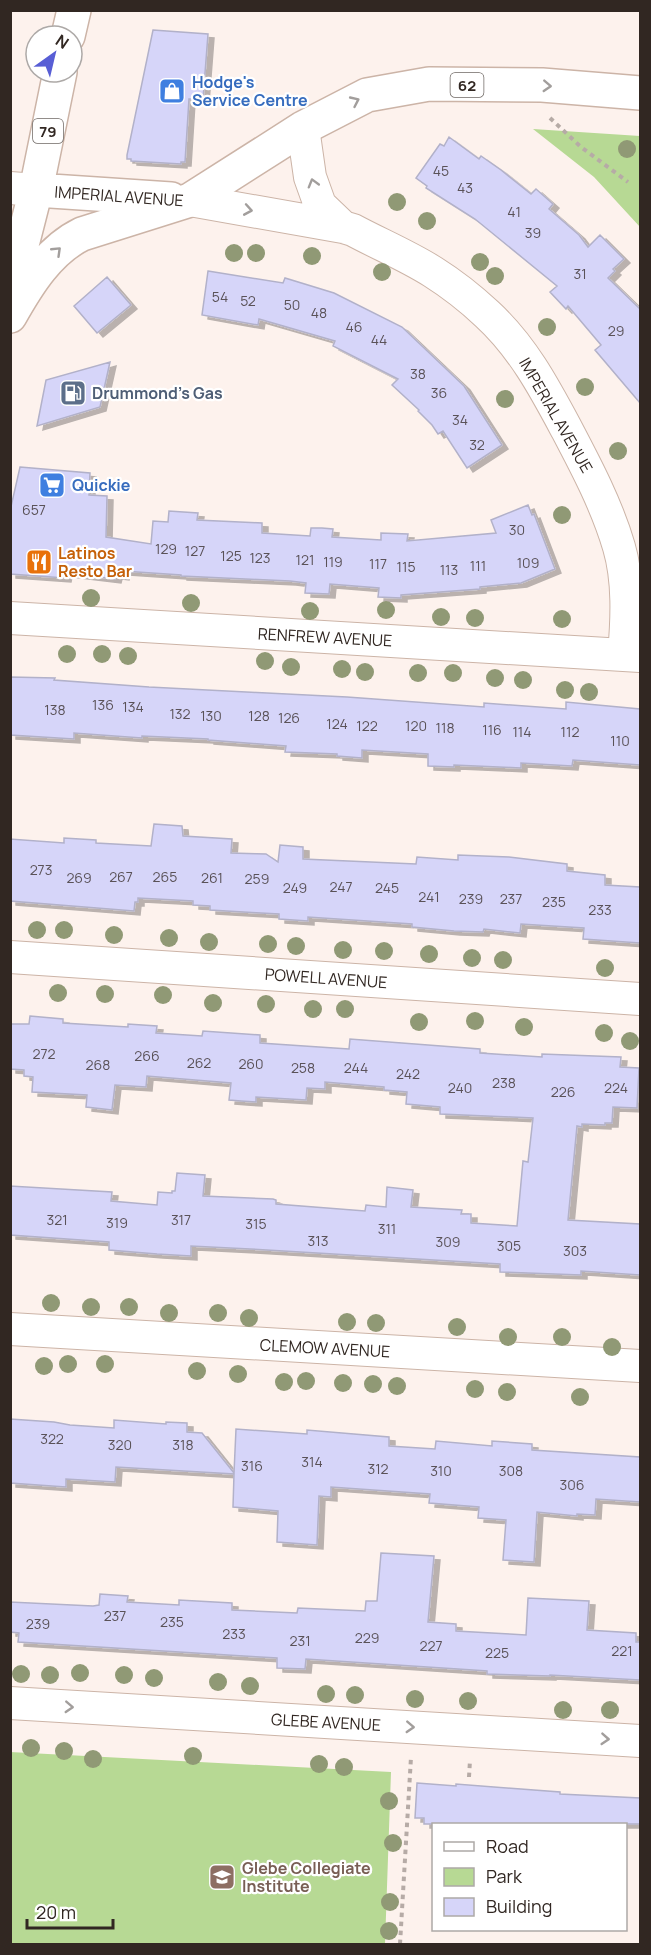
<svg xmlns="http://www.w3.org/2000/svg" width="651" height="1955" viewBox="0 0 651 1955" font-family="Manrope,sans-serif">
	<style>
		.green { fill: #b7d994 }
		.building { fill: #d6d5f9; stroke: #b2b1c9; stroke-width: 1.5; filter: url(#shadow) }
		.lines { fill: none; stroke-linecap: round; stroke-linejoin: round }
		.minor-casing { stroke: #ccb4a7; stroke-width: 34 }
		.major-casing { stroke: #ccb4a7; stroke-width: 36 }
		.path { stroke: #b6aba6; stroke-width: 4; stroke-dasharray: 4.5 4.5; stroke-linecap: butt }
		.minor { stroke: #fff; stroke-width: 32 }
		.major { stroke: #fff; stroke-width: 33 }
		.tree { fill: #909975 }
		.oneway { stroke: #a29e9c }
		.labels { text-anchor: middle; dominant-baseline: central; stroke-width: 4.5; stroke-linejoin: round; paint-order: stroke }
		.number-label { font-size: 14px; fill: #5a5258 }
		.shield { fill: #fff; stroke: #6f6864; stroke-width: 1.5 }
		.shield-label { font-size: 15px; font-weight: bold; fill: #312722 }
		.shop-label { font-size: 16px; font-weight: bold; fill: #366cbe; stroke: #fff; text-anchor: start }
		.street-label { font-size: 16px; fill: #312722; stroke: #fff }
		.service-label { font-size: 16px; font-weight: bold; fill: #4e5e75; stroke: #fff; text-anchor: start }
		.food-label { font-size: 16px; font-weight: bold; fill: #c56008; stroke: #fff; text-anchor: start }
		.education-label { font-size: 16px; font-weight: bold; fill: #785e54; stroke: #fff; text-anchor: start }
	</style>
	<defs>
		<filter id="shadow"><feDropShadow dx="6" dy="4" stdDeviation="0" flood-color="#0004"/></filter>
	</defs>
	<rect width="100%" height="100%" fill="#fdf2ed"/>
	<path class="green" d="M533,129L640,136V227L594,177Z
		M10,1752L391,1772L385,1944H11Z"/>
	<path class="building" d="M153,30L208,34L203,99H189L185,162H181V164L131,161V159H127V155Z
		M449,137L479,159L481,156L501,170L531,194L536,189L553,204L549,209L579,235L588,247L600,235L624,259L613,269L615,271L608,278L640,309V403L595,350L601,345L568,306L566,309L550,292L557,286L475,219L426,188L427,186L416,178L440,144L444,146Z
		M208,271L283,283L285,278L334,293L402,327L464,386L502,445L467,468L443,431L438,434L432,425L418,411L419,410L392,385L398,379L333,346L335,341L259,319L258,325L202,315Z
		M107,277L131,305L97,333L74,306Z
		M110,362L100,407L37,426L46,380Z
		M20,467L90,473L89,495L107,496L106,537L151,544L153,521L168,522L169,511L198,513L197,520L262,523V533L310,536L311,528H322L333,529L332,537L381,540V533L408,534L407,541L496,533L491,520L528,505L532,515L534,514L555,569L521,583L480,587V589L401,595V598L378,597L379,588L330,584L329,594L305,593L306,583L290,581L181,576V575L123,571V576L116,575L115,579L66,573L65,578L10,574V511Z
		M10,677L55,678L54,680L149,687L347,697L484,707V703L566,709V702L640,709V765L573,760L572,766L521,763V768L454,765V767L428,766V754L362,750V758L337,756V754L285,752L286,746L208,740V739L142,736V738L74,733V739L10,735Z
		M154,824L182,826L183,836L232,839L231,853L266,854L278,862L280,845L303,847V859L416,864L417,857L458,860V855L509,857L567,864V871L605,875V885L640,887V943L583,939L584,928L521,924L520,933L484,929L483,932L454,931L412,927V924L308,917V921L279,919V914L210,910V906L193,905V901L138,898V902H135L134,911L10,901V839L64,843V838L96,840V843L151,846Z
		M30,1016L63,1019V1023L128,1027V1024L157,1026L156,1033L202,1036L203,1031L260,1035V1043L334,1048L349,1049L350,1039L480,1049V1053L542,1057V1054L621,1057L620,1067L639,1068L637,1108L613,1107L612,1123H605V1125L582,1124V1127L577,1126L568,1220L640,1224V1275L581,1271V1275L500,1272V1264L250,1249L191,1246V1256L157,1254L109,1250V1242L10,1235V1186L112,1192L111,1201L157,1205L158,1192L172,1193V1191H175L177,1173L205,1175L203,1196L273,1199L276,1200V1204L365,1211L366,1205L386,1207L387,1187L413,1190L411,1207L462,1210L461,1214H471V1223L517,1226L523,1161L528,1162L533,1118L440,1114V1107L406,1104L407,1092L384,1090V1087L325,1082V1089L307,1088L306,1100L256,1097V1102L241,1101L229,1100L231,1083L147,1076L146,1087L115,1085L112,1110L86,1107L87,1095L32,1092L33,1077L24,1076V1070L10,1069V1024H29Z
		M10,1419L54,1422L70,1425L114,1428V1420L166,1424V1422L187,1423V1432L202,1433L234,1473L236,1429L307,1434V1430L389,1437V1446L435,1449L436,1441L492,1446V1441L532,1444V1450L640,1457V1502L596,1499L595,1515L577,1514V1516L537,1512L534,1562L503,1560L506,1520L478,1518L479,1507L429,1503L430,1494L331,1487V1497L319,1496L317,1545L277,1542L278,1511L233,1507L234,1474L116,1467L115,1482L66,1479V1487L10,1483Z
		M381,1553L434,1556L428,1622L456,1624V1631L526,1635L528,1598L589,1601L587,1630L636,1633V1642H640V1680L550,1675V1676L487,1674V1671L473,1670L306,1659L305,1669L277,1668V1658L18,1642L19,1633L10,1632V1602L93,1606L99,1605L100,1594L128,1596L127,1602L179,1605V1600L232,1603V1610L297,1613L298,1608L365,1611L366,1601H377Z
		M417,1783L456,1786V1784L560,1792V1794L640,1798V1824H424V1818H415Z"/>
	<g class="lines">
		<defs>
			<path id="minor" d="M303,128L310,177L320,205L343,227
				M10,188L36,190
				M190,200L343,227L353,230C379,244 408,256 433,272C452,284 471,299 487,314C523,347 545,389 567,430C587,468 607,506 619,547C629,581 627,620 624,655
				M10,618L640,656
				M10,957L640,999
				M10,1329L640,1366
				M10,1703L640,1741"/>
			<path id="major" d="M68,36L74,10
				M36,190L171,199
				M10,292L36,190L60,72
				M10,316C28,284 49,250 82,234L190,200L303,128L367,95L429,84L542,85L640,93"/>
		</defs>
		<use href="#minor" class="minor-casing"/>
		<use href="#major" class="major-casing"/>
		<path class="path" d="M550,118L581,147L628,182
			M469,1777L470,1760
			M400,1944L411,1757"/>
		<use href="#minor" class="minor"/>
		<use href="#major" class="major"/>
	</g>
	<g class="tree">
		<circle cx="627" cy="149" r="9"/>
		<circle cx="397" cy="202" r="9"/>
		<circle cx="427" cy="221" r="9"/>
		<circle cx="234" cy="253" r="9"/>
		<circle cx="256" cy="253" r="9"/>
		<circle cx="312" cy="256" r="9"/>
		<circle cx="480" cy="262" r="9"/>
		<circle cx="382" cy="272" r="9"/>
		<circle cx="495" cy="276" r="9"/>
		<circle cx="547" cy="327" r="9"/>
		<circle cx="585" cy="387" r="9"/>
		<circle cx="505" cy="399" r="9"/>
		<circle cx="618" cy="451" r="9"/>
		<circle cx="562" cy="515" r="9"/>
		<circle cx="91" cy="598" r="9"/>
		<circle cx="191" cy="603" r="9"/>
		<circle cx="386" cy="610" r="9"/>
		<circle cx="310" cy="611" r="9"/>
		<circle cx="441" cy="617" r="9"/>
		<circle cx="475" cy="618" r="9"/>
		<circle cx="562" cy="619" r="9"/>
		<circle cx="67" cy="654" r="9"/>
		<circle cx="102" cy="654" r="9"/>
		<circle cx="128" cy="656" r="9"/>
		<circle cx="265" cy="661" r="9"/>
		<circle cx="291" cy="667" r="9"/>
		<circle cx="342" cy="669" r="9"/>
		<circle cx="365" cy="672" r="9"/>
		<circle cx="418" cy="673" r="9"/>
		<circle cx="453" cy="673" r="9"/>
		<circle cx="495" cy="678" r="9"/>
		<circle cx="523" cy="680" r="9"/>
		<circle cx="565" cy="690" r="9"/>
		<circle cx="589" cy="692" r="9"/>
		<circle cx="37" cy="930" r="9"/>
		<circle cx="64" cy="930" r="9"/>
		<circle cx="114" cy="935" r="9"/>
		<circle cx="169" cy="938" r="9"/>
		<circle cx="209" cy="942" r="9"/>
		<circle cx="268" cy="944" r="9"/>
		<circle cx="296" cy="946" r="9"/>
		<circle cx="343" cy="950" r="9"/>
		<circle cx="384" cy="951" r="9"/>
		<circle cx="429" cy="954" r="9"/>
		<circle cx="472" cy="958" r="9"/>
		<circle cx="503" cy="960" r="9"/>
		<circle cx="605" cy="968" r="9"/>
		<circle cx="58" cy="993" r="9"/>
		<circle cx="105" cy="994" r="9"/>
		<circle cx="163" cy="995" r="9"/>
		<circle cx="213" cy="1003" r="9"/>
		<circle cx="266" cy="1004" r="9"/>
		<circle cx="313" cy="1009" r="9"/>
		<circle cx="345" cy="1009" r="9"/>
		<circle cx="475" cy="1021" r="9"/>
		<circle cx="419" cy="1022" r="9"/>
		<circle cx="524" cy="1027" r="9"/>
		<circle cx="604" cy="1033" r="9"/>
		<circle cx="630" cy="1041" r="9"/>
		<circle cx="51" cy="1303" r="9"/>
		<circle cx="91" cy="1307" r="9"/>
		<circle cx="129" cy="1307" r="9"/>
		<circle cx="169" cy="1313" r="9"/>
		<circle cx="218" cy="1313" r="9"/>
		<circle cx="249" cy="1318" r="9"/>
		<circle cx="347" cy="1322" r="9"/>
		<circle cx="376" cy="1323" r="9"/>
		<circle cx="457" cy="1327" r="9"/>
		<circle cx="508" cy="1337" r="9"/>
		<circle cx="562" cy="1337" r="9"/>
		<circle cx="612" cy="1347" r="9"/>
		<circle cx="68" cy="1364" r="9"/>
		<circle cx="105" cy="1364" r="9"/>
		<circle cx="44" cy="1366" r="9"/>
		<circle cx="197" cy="1371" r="9"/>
		<circle cx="238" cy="1374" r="9"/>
		<circle cx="306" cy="1381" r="9"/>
		<circle cx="284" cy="1382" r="9"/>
		<circle cx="343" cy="1383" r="9"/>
		<circle cx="373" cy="1384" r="9"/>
		<circle cx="397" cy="1386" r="9"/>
		<circle cx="475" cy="1389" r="9"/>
		<circle cx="507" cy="1392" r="9"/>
		<circle cx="580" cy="1397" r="9"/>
		<circle cx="80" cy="1673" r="9"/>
		<circle cx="21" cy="1674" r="9"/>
		<circle cx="50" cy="1675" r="9"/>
		<circle cx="124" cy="1675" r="9"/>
		<circle cx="154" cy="1678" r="9"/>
		<circle cx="218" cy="1682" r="9"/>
		<circle cx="250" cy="1686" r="9"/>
		<circle cx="326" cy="1694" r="9"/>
		<circle cx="355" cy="1695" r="9"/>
		<circle cx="415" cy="1699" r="9"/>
		<circle cx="468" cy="1701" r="9"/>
		<circle cx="563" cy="1710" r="9"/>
		<circle cx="610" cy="1710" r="9"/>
		<circle cx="31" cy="1748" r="9"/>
		<circle cx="64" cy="1751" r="9"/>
		<circle cx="193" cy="1756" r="9"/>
		<circle cx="93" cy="1759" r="9"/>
		<circle cx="319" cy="1764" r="9"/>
		<circle cx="344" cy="1767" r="9"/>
		<circle cx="389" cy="1801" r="9"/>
		<circle cx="393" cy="1843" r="9"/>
		<circle cx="390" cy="1902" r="9"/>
		<circle cx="389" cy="1931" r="9"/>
	</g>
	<defs><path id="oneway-chevron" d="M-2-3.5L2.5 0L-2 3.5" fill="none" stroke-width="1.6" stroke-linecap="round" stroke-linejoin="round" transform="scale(1.5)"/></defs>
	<g class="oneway">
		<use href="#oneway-chevron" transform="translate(547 86) rotate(3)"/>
		<use href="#oneway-chevron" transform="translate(355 101) rotate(-25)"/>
		<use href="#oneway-chevron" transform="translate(313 183) rotate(-106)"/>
		<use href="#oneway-chevron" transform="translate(248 210) rotate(10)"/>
		<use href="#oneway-chevron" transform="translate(57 251) rotate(-44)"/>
		<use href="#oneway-chevron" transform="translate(69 1707) rotate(3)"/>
		<use href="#oneway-chevron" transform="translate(410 1727) rotate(3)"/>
		<use href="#oneway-chevron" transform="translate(605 1739) rotate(4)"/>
	</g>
	<defs>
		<symbol id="shop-square" viewBox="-11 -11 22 22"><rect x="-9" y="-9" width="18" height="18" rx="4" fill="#3f7fe0" stroke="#fff"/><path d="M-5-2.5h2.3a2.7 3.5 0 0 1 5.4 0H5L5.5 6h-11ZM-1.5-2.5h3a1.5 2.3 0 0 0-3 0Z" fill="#fff"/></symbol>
		<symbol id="fuel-square" viewBox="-11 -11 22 22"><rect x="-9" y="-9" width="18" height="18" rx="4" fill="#5c6f8a" stroke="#fff"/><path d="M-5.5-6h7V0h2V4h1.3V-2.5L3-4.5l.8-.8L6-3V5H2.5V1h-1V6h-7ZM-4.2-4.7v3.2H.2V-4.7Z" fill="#fff"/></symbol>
		<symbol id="supermarket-square" viewBox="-11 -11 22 22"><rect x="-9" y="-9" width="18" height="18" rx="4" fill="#3f7fe0" stroke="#fff"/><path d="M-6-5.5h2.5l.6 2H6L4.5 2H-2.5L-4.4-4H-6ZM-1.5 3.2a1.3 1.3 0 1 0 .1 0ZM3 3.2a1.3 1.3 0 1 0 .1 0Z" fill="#fff"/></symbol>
		<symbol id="restaurant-square" viewBox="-11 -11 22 22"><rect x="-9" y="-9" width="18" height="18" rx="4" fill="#e8710a" stroke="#fff"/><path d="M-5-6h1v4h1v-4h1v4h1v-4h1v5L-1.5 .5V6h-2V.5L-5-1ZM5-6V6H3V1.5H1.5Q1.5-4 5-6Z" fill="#fff"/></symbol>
		<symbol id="school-square" viewBox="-11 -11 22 22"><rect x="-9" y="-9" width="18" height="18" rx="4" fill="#8d6e63" stroke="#fff"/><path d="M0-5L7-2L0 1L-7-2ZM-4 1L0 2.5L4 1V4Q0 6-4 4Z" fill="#fff"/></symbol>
	</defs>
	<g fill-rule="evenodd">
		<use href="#shop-square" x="157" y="76" width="30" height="30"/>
		<use href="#fuel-square" x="58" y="378" width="30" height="30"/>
		<use href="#supermarket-square" x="37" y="470" width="30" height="30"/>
		<use href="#restaurant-square" x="24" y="547" width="30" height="30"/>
		<use href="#school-square" x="207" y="1862" width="30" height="30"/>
	</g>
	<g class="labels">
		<g class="number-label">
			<text x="441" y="170">45</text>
			<text x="465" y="187">43</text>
			<text x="514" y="211">41</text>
			<text x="533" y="232">39</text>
			<text x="580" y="273">31</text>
			<text x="220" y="296">54</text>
			<text x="248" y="300">52</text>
			<text x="292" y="304">50</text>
			<text x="319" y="312">48</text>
			<text x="354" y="326">46</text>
			<text x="616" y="330">29</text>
			<text x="379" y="339">44</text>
			<text x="418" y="373">38</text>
			<text x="439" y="392">36</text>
			<text x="460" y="419">34</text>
			<text x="477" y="444">32</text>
			<text x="34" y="509">657</text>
			<text x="517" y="529">30</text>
			<text x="166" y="548">129</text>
			<text x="195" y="550">127</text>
			<text x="231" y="555">125</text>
			<text x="260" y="557">123</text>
			<text x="305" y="559">121</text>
			<text x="333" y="561">119</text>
			<text x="528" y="562">109</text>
			<text x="378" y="563">117</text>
			<text x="478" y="565">111</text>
			<text x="406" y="566">115</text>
			<text x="449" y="569">113</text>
			<text x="103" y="704">136</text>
			<text x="133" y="706">134</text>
			<text x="55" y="709">138</text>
			<text x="180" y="713">132</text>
			<text x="211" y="715">130</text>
			<text x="259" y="715">128</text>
			<text x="289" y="717">126</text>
			<text x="337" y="723">124</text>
			<text x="367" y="725">122</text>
			<text x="416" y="725">120</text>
			<text x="445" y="727">118</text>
			<text x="492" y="729">116</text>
			<text x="522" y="731">114</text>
			<text x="570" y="731">112</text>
			<text x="620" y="740">110</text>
			<text x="41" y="869">273</text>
			<text x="121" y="876">267</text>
			<text x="165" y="876">265</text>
			<text x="79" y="877">269</text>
			<text x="212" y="877">261</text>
			<text x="257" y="878">259</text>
			<text x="341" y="886">247</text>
			<text x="295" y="887">249</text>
			<text x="387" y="887">245</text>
			<text x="429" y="896">241</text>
			<text x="471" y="898">239</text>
			<text x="511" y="898">237</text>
			<text x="554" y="901">235</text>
			<text x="600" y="909">233</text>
			<text x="44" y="1053">272</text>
			<text x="147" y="1055">266</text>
			<text x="199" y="1062">262</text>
			<text x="251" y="1063">260</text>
			<text x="98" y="1064">268</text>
			<text x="303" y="1067">258</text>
			<text x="356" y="1067">244</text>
			<text x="408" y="1073">242</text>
			<text x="504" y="1082">238</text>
			<text x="460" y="1087">240</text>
			<text x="616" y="1087">224</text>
			<text x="563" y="1091">226</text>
			<text x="57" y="1219">321</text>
			<text x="181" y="1219">317</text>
			<text x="117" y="1222">319</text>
			<text x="256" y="1223">315</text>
			<text x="387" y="1228">311</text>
			<text x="318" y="1240">313</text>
			<text x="448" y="1241">309</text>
			<text x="509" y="1245">305</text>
			<text x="575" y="1250">303</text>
			<text x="52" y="1438">322</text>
			<text x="120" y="1444">320</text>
			<text x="183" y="1444">318</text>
			<text x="312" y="1461">314</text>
			<text x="252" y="1465">316</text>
			<text x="378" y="1468">312</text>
			<text x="441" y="1470">310</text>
			<text x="511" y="1470">308</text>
			<text x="572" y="1484">306</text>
			<text x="115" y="1615">237</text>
			<text x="172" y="1621">235</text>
			<text x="38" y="1623">239</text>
			<text x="234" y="1633">233</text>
			<text x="367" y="1637">229</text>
			<text x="300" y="1640">231</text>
			<text x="431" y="1645">227</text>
			<text x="622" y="1650">221</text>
			<text x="497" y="1652">225</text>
		</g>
		<g class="shield">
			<rect x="450.5" y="73" width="33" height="24" rx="4.5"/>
			<rect x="33" y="119" width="30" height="24" rx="4.5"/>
		</g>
		<g class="shield-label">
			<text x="467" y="85">62</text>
			<text x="48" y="131">79</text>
		</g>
		<g class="shop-label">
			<text x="192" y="82">Hodge's<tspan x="192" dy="18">Service Centre</tspan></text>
			<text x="72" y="485">Quickie</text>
		</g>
		<g class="street-label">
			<text transform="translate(119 196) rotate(4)">IMPERIAL AVENUE</text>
			<text transform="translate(556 415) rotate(60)">IMPERIAL AVENUE</text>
			<text transform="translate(325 637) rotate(3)">RENFREW AVENUE</text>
			<text transform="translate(326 978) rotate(4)">POWELL AVENUE</text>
			<text transform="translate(325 1348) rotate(3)">CLEMOW AVENUE</text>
			<text transform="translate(326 1722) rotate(3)">GLEBE AVENUE</text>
		</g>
		<g class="service-label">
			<text x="92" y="393">Drummond's Gas</text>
		</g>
		<g class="food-label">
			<text x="58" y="553">Latinos<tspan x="58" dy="18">Resto Bar</tspan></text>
		</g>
		<g class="education-label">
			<text x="242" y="1868">Glebe Collegiate<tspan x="242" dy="18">Institute</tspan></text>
		</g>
	</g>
	<rect width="651" height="1955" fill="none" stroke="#312722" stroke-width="24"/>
	<rect x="432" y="1823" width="195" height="108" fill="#ffffff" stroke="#ada9a7" stroke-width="1.5"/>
	<rect x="444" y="1842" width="30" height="9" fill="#ffffff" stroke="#ada9a7" stroke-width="1.5"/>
	<text x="486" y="1853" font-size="18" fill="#312722">Road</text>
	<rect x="444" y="1868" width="30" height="18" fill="#b7d994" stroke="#ada9a7" stroke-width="1.5"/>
	<text x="486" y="1883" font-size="18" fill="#312722">Park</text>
	<rect x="444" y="1898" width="30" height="18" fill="#d6d5f9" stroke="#ada9a7" stroke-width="1.5"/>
	<text x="486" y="1913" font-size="18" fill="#312722">Building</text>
	<g transform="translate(54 54) rotate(34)"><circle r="28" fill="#ffffff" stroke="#ada9a7" stroke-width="1.5"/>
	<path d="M0-4.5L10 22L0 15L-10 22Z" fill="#585ed5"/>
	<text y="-9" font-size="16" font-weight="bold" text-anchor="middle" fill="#312722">N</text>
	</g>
	<path d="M27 1919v9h86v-9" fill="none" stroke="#312722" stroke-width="3"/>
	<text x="36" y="1919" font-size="18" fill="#312722" stroke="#ffffff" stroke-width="4.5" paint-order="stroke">20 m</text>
</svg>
